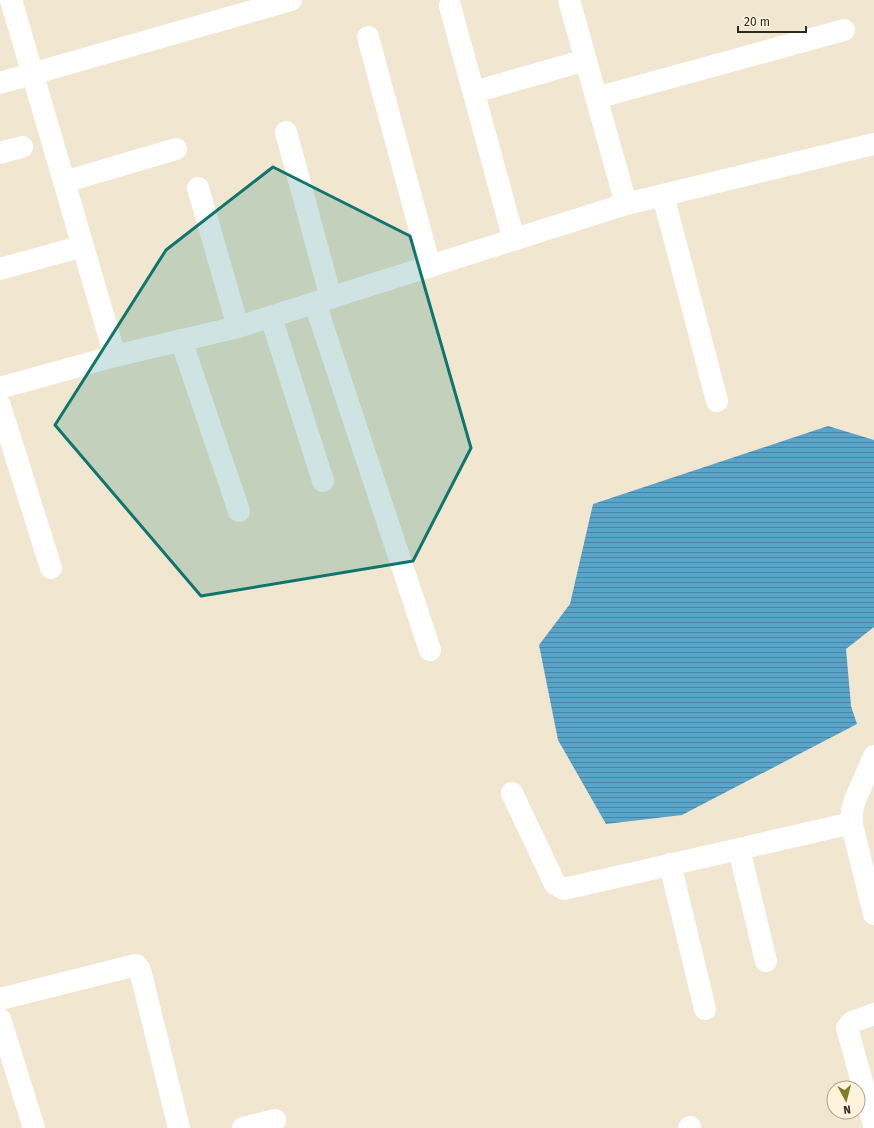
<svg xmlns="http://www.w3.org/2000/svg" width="874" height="1128" viewBox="0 0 874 1128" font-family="'Fira Sans',sans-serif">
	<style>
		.water { fill: url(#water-rules) }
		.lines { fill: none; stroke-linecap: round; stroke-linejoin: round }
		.minor { stroke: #fff; stroke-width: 22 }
		.marked { fill: #0f766e; fill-opacity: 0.2; stroke: #0f766e; stroke-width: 3; stroke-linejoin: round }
	</style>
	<defs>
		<pattern id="water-rules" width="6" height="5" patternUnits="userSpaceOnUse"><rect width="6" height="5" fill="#59a5c9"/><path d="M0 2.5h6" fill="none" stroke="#4a86a3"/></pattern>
	</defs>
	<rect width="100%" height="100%" fill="#f1e6d0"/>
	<path class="water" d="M828,426L874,440V627L846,649L851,706L857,724L682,815L606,824L558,740L539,645L570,604L593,504Z"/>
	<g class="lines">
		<path class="minor" d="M11,0L115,356
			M569,0L626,204
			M450,6L514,240
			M368,37L430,267
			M0,83L291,0
			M474,92L586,60
			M596,98L844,30
			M286,132L331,298
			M0,153L22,147
			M64,182L176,149
			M198,188L238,327
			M663,195L717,401
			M0,269L83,246
			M315,303L430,650
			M271,317L323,481
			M181,340L239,511
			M0,388L115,356L238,327L626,204L874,144
			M0,406L51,568
			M874,756L855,800L852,810V825L874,914
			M512,793L555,884L564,889L852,823
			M739,849L766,961
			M670,864L705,1009
			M0,999L136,965L140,970L179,1128
			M874,1014L852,1022L847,1028L874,1125
			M0,1019L34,1128
			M243,1128L275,1120
			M689,1128L690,1127"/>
	</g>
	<path class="marked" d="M273,167L410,236L471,448L413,561L201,596L55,425L166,250Z"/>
	<g transform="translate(846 1100) rotate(173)"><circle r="19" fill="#fff3dd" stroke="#aba292"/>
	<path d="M0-3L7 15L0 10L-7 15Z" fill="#807d25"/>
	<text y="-6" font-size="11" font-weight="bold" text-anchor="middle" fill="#2d2921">N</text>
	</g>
	<path d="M738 26v6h68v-6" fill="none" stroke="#2d2921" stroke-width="2"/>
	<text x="744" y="26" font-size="12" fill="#2d2921" stroke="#fff3dd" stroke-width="3" paint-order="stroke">20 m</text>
</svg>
